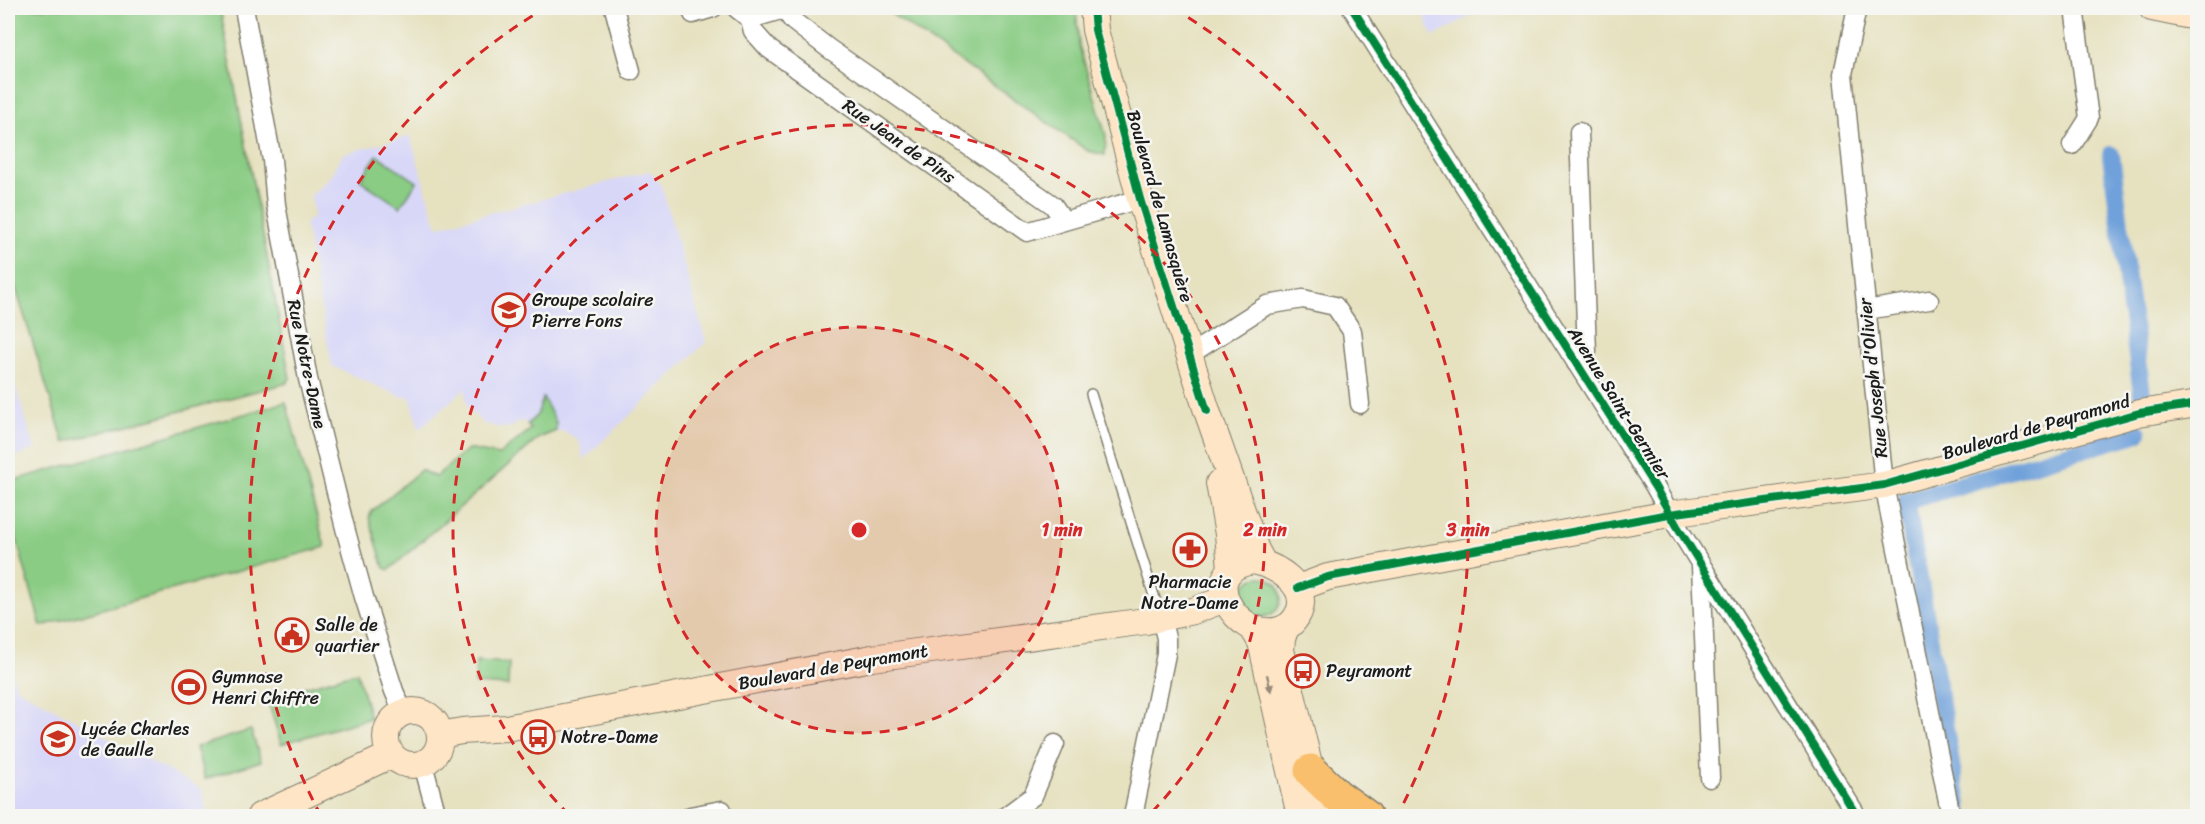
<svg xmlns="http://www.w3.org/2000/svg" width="2205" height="824" viewBox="0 0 2205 824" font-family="Sriracha,sans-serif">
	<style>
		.built { fill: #d8d7f8 }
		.green { fill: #8acc84; stroke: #537450; stroke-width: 1.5 }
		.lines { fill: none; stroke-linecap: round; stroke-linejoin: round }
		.canal { stroke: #6fa1da; stroke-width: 18 }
		.lane-casing { stroke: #817e6e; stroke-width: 12 }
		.street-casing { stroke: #817e6e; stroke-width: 21 }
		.secondary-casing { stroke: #817e6e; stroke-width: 28 }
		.highway-casing { stroke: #817e6e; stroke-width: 36 }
		.lane { stroke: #fff; stroke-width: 9 }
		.street { stroke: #fff; stroke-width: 18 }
		.secondary { stroke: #fde5c5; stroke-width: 26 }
		.highway { stroke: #f9bf6d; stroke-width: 33 }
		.cycleway-casing { stroke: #f6f6f2; stroke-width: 11 }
		.cycleway { stroke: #00873e; stroke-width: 8 }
		.oneway { fill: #988b79 }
		.ring { fill: none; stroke: #d62828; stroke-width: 3; stroke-dasharray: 10 8 }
		.labels { text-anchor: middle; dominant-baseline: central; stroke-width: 5; stroke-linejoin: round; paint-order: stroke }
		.street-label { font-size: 18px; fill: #1c1c1c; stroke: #f6f6f2 }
		.poi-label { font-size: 18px; fill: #1c1c1c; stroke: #f6f6f2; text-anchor: start }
		.centre { fill: #d62828; stroke: #f6f6f2; stroke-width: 3 }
		.ring-label { font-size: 18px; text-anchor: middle; font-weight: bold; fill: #d62828; stroke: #f6f6f2; stroke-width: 5; stroke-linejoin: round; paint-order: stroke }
	</style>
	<rect width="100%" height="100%" fill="#f6f6f2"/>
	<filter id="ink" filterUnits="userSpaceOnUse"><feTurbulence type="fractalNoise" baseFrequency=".0167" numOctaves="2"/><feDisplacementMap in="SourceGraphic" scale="12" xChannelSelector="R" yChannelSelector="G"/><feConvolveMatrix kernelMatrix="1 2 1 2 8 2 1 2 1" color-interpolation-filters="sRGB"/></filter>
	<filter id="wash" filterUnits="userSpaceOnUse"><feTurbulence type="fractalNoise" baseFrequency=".008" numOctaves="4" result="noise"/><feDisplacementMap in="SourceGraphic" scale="24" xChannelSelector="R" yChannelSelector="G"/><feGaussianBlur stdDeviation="1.35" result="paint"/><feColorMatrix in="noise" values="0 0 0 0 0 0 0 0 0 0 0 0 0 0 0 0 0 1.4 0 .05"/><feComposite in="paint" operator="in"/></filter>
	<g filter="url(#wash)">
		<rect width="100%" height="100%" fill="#e6e1bf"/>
		<path class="built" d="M1421,8H1476L1468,17L1433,37Z
			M410,136L437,227L650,171L661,185L706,342L583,460L581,447L577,439L564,431L548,433L539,438L523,420L511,427L501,428L483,423L469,410L466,401L465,388L419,429L410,397H402L332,366L305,223L314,217L311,195L330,178L343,154Z
			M8,361L35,449L8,460Z
			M8,669H10L17,688L201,789L208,816H8Z"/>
		<path class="green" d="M8,8H220L290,378L287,383L64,442L8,264Z
			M883,8H1076L1079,45L1106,136L1105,155L1088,151Z
			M377,155L417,182L400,207L360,180Z
			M543,398L556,422V431L539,438L389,570L384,568L369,518L371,512L421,470L435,477L468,449L499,455L531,429L527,425L537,415Z
			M286,402L325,547L41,626L8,509V482Z
			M1241 597a20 20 0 1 1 40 0a20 20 0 1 1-40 0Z
			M476,661L509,663L508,686L475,684Z
			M357,672L370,718L281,744L267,698Z
			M251,730L261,761L205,779L196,747Z"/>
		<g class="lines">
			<path class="canal" d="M2111,155L2142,394
				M1960,816L1906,501L2138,433"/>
		</g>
	</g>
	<g filter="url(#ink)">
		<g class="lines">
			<defs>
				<path id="lane" d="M1091,394L1160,615"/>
				<path id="street" d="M244,8L272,160L276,205L308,379L345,528L364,597L394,691L403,712
					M614,8L631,71
					M691,8L693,14L713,8
					M736,8L750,19
					M783,8L793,21L828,48L1053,205L1064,221L1140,199
					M1352,8L1655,487L1677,526L1857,816
					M1857,8L1843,74L1884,485L1951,816
					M784,9L750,19L753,31L769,49L1027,232L1064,221
					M2072,145L2089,118L2074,8
					M1866,310L1929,300
					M1189,355L1267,305L1303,299L1335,306L1352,331L1360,404
					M1576,363L1587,352L1579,132
					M1701,566L1710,778
					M423,764L437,816
					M690,816L722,810
					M1006,816L1033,796L1055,744
					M1133,816L1166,654V638L1161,618"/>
				<path id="secondary" d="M1093,8L1095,30L1140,199L1207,411L1256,550L1263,563
					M2152,8L2186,15L2198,16
					M1219,483L1228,534L1231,569
					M1254,561C1276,566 1310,585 1299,612C1295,621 1288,628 1279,630C1236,642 1193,568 1254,561Z
					M1298,588L1328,577L1669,514L1884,485L2139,413L2198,404
					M1252,627L1261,642L1300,816
					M1286,627L1282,639L1281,650L1322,816
					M386 738a27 27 0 1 1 54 0a27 27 0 1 1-54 0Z
					M440,735L462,731L506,728L872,658L1146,621L1193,611L1225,599
					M260,816L391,755"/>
				<path id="highway" d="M1311,771L1336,795L1365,816"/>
			</defs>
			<use href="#lane" class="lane-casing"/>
			<use href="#street" class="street-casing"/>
			<use href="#secondary" class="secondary-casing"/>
			<use href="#highway" class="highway-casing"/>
			<use href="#lane" class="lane"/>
			<use href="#street" class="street"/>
			<use href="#secondary" class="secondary"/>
			<use href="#highway" class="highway"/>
			<defs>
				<path id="cycleway" d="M1093,8L1095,30L1140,199L1207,411
					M1352,8L1655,487L1677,526L1857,816
					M1298,588L1328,577L1669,514L1884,485L2139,413L2198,404"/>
			</defs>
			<use href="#cycleway" class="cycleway-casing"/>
			<use href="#cycleway" class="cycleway"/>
		</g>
		<defs><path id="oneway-solid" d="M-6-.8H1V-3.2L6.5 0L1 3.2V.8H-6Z" transform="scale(1.5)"/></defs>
		<use class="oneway" href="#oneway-solid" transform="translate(1269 683) rotate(77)"/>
	</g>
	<circle cx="859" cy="530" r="203" fill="#d62828" fill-opacity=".12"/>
	<g class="ring">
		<circle cx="859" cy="530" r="203"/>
		<path d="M569 815A406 406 0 1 1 1149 815"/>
		<path d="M321 816A609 609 0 0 1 545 8M1173 8A609 609 0 0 1 1397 816"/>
	</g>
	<defs>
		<symbol id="school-ring" viewBox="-11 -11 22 22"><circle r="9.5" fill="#f6f6f2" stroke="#c8321e" stroke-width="1.5"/><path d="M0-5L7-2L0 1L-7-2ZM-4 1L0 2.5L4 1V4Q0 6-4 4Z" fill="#c8321e"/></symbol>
		<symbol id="pharmacy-ring" viewBox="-11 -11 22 22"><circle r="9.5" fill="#f6f6f2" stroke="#c8321e" stroke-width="1.5"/><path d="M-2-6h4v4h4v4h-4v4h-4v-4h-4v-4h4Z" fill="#c8321e"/></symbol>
		<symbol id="civic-ring" viewBox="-11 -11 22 22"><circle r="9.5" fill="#f6f6f2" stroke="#c8321e" stroke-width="1.5"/><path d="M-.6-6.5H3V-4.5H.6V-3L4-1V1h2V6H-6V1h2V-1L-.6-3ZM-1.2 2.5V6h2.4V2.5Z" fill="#c8321e"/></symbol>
		<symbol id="bus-ring" viewBox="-11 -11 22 22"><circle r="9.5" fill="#f6f6f2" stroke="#c8321e" stroke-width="1.5"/><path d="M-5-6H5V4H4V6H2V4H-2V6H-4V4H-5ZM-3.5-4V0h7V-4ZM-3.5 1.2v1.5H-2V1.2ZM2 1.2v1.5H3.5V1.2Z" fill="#c8321e"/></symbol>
		<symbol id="stadium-ring" viewBox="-11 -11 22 22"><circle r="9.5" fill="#f6f6f2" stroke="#c8321e" stroke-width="1.5"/><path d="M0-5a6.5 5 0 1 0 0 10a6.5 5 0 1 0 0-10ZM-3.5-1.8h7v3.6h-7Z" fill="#c8321e"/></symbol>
	</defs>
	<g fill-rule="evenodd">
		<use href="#school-ring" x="490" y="291" width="38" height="38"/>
		<use href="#pharmacy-ring" x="1171" y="531" width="38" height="38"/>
		<use href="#civic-ring" x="273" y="616" width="38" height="38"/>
		<use href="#bus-ring" x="1284" y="652" width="38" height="38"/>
		<use href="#stadium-ring" x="170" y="668" width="38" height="38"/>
		<use href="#bus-ring" x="519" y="718" width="38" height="38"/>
		<use href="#school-ring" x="39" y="720" width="38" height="38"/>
	</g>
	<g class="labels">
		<g class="street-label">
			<text transform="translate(899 141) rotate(35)">Rue Jean de Pins</text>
			<text transform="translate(1160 206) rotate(74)">Boulevard de Lamasquère</text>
			<text transform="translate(307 364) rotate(78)">Rue Notre-Dame</text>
			<text transform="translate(1873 378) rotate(-96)">Rue Joseph d'Olivier</text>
			<text transform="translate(1619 403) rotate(58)">Avenue Saint-Germier</text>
			<text transform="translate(2036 427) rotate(-16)">Boulevard de Peyramond</text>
			<text transform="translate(833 667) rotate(-10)">Boulevard de Peyramont</text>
		</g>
		<g class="poi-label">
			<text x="532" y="300">Groupe scolaire<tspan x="532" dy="21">Pierre Fons</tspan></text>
			<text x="1190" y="582" text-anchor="middle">Pharmacie<tspan x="1190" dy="21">Notre-Dame</tspan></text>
			<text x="315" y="625">Salle de<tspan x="315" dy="21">quartier</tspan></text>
			<text x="1326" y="671">Peyramont</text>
			<text x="212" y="677">Gymnase<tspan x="212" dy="21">Henri Chiffre</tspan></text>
			<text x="81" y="729">Lycée Charles<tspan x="81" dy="21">de Gaulle</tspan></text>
			<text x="561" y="737">Notre-Dame</text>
		</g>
	</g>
	<circle cx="859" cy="530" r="9" class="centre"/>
	<g class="ring-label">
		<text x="1062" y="536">1 min</text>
		<text x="1265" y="536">2 min</text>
		<text x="1468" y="536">3 min</text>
	</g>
	<rect width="2205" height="824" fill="none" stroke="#f6f6f2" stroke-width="30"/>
</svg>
